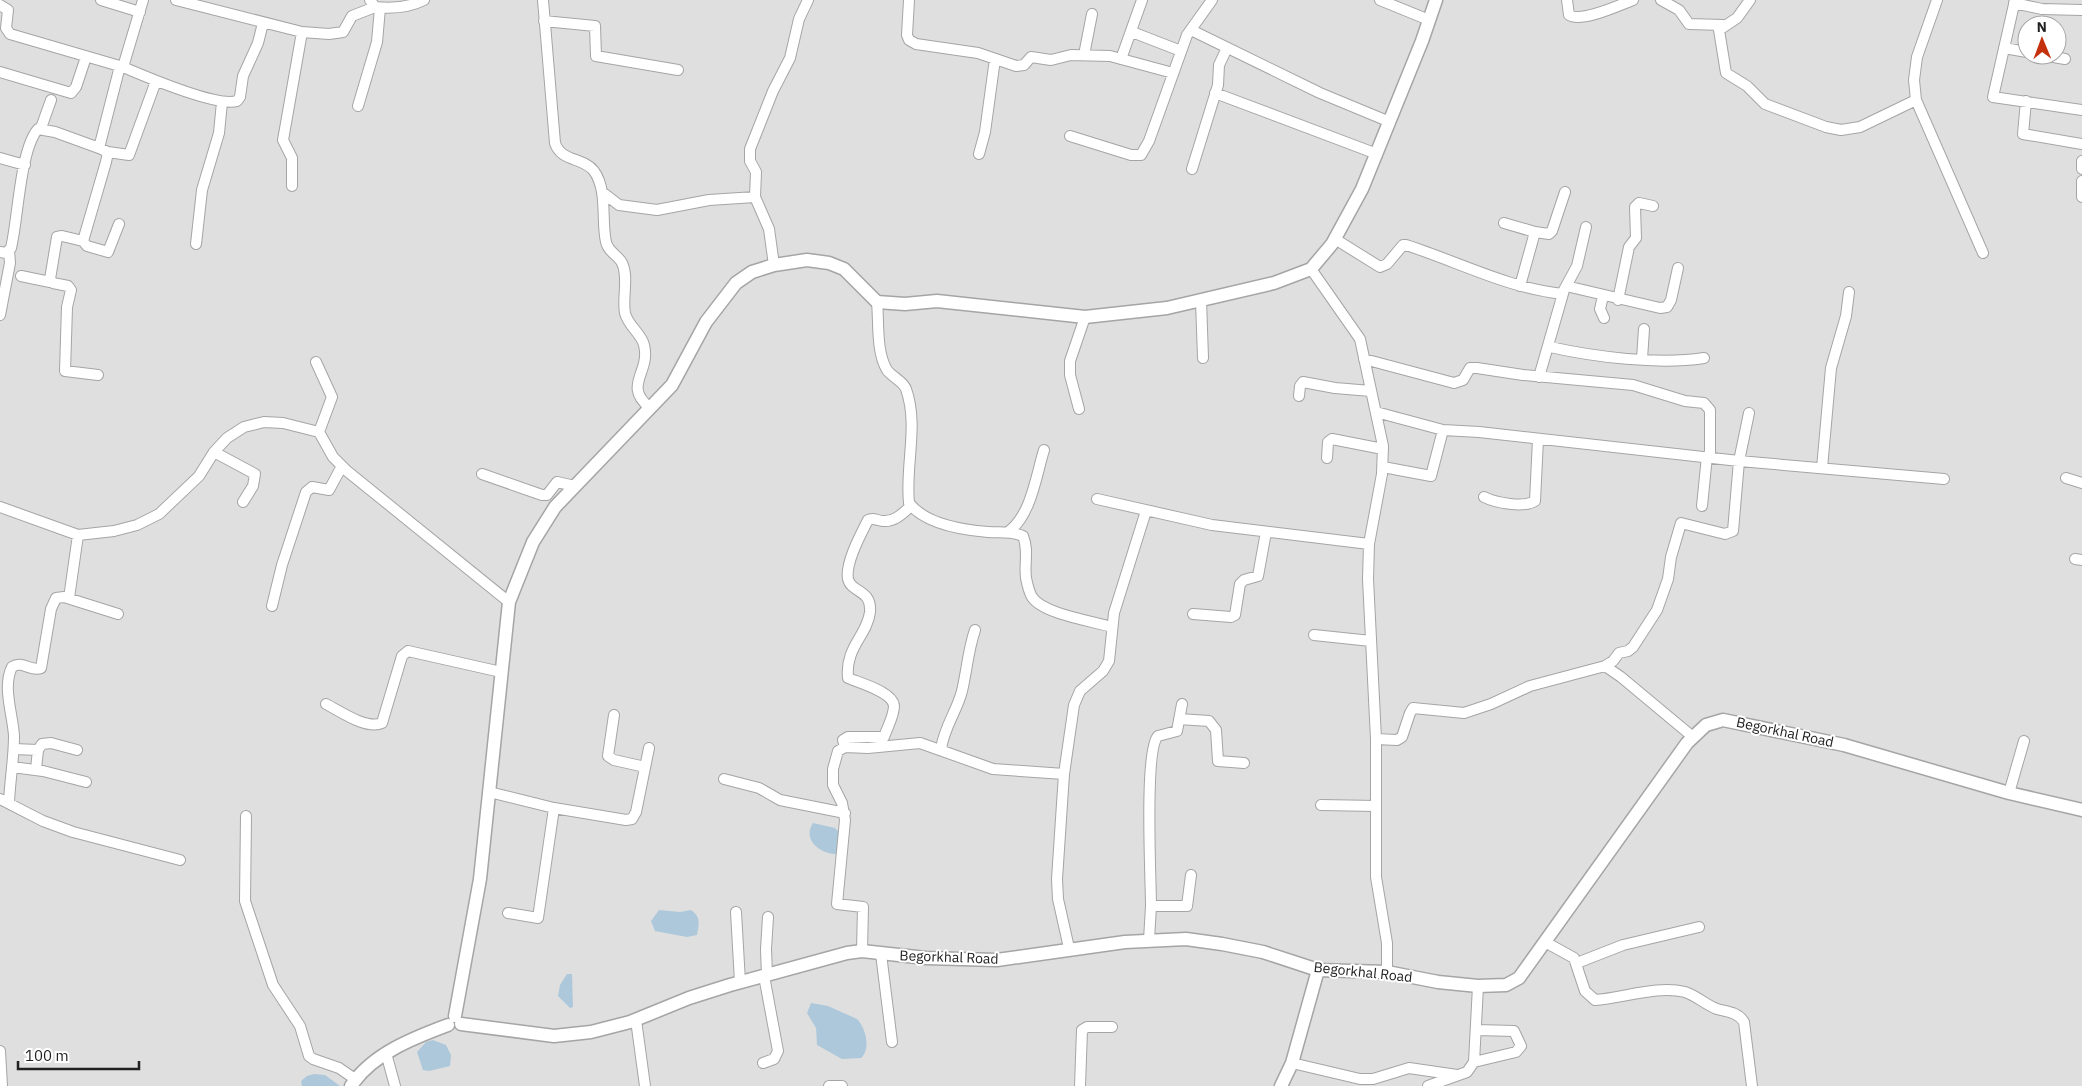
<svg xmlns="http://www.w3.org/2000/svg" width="2082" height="1086" viewBox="0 0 2082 1086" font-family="'IBM Plex Sans',sans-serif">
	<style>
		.residential { fill: #dfdfdf; fill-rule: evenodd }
		.water { fill: #adc8db }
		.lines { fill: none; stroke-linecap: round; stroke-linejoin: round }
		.minor-casing { stroke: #a5a5a5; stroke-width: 12 }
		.tertiary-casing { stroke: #a5a5a5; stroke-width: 15 }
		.minor { stroke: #fff; stroke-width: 10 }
		.tertiary { stroke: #fff; stroke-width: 12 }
		.labels { text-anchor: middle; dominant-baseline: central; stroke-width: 4; stroke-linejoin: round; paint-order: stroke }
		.street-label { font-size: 14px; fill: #212121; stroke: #fff }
	</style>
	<rect width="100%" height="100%" fill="#f1f0e9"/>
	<path class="residential" d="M0,0H2082V1086H0ZM2027,25H2057V55H2027Z"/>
	<path class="water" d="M813,823L835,828L840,833V854C823,856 801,841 813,823Z
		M659,910L680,912L691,910C701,917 699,923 697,935L687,937L655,931L651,921Z
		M567,974H572L573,1007L570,1008L558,996L560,985Z
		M811,1003L828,1006L857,1019C866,1028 871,1049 861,1058L842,1059L817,1045L816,1028L807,1013Z
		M433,1040L446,1045L451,1055L450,1066L429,1071L423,1070L417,1052L426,1042Z
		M314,1074L325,1075L340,1086H302L301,1081L307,1076Z"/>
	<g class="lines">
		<defs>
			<path id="minor" d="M101,0L140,12
				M176,0L302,32L329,34L343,32L352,16L375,7
				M370,0L375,7C393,9 408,8 424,0
				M543,0L555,143C561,162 583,157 594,171C608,191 601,220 606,242C608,252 618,255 622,263C629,277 622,298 625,313C628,326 641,333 644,345C651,373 622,385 650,408
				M909,0L907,35L909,40L916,44L978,53L1016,66L1024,65L1031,57L1051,60L1071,55L1110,56L1173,73
				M1380,0L1429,20
				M1567,0L1569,15C1582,23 1619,5 1633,0
				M1661,0L1679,10L1689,24L1723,25
				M1750,0L1737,18L1719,30L1726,73L1747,86L1765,104L1826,127L1841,130L1860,127L1916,100L1914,80L1917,57L1937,0
				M2015,0L1993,97L2082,110
				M2014,3L2042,9L2082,10
				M0,5L8,10L6,28L10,34L123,67L143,0
				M544,21L595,26L596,56L678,70
				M1191,30L1320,93L1390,122
				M1132,32L1181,51
				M2004,48L2027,52
				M1084,55L1092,14
				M2042,55L2065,59
				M1121,59L1142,0
				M123,67C144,76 217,107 237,101L240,97L243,76L258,43L263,23
				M0,72L71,93L76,87L86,57
				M1215,93L1377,154
				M1916,100L1983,253
				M2026,101L2023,134L2082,144
				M358,106L377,42L380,8
				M41,128L51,100
				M1070,136L1131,155H1141L1149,141L1187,35L1212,0
				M108,152L129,155L156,81
				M979,154L985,132L995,59
				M0,158L25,165
				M2082,161V169
				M1192,169L1218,85L1219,65L1227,48
				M2082,181V197
				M292,186V158L283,140L302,32
				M602,192L619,205L657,210L709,200L755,197
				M1504,223L1535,232
				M1335,239L1380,267L1387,264L1403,245H1406C1459,262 1507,288 1563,294
				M83,241L87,246L108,252L119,224
				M196,244L202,190L219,133L222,102
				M0,252L6,253L11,248C18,220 20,149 38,129L55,132L99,148
				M774,265L769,229L755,197L756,172L750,161V149L773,91L790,58L799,19L808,0
				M1311,269L1360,339L1383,446L1382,474L1369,544L1368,579L1376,739V877L1387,943V972
				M21,276L50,282
				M1520,286L1535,232L1549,234L1552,231L1565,192
				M1566,286L1660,308L1667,307L1671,300L1678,268
				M1603,296L1600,309L1604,318
				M1201,300L1203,358
				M1618,300L1629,247L1636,238L1635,207L1639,203L1653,206
				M877,302C879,322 876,352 887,370C892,377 903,381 906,389C919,426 905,465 909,503C925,524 963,530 988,532C1000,533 1011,531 1023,536C1029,551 1024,562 1026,578C1027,583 1029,592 1032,597C1043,614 1092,621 1112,627
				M0,315L10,263L9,251
				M1550,347C1595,357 1658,365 1704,358
				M1364,359L1454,383L1463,380L1470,368H1477L1523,375L1633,385L1685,401L1704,403L1710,410V456
				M1642,359L1644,329
				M316,362L332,397L319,432
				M98,375L65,371L67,307L71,290L68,286L53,283L50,279L57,237L62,236L83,241L106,162L108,152L99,148L120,66
				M1539,377L1564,290L1577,266L1586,227
				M1299,396L1300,386L1303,382L1335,388L1371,391
				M1079,409L1070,375V361L1085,317
				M1376,412L1443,430L1479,432L1739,461L1944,479
				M214,452L255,474L253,486L243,502
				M1327,458L1328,442L1332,439L1383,449
				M1383,467L1431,476L1443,430
				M1822,468L1831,368L1846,316L1849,292
				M482,474L542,495H547L557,482L575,486
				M2066,478L2082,483
				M1484,497C1496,503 1524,508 1535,501L1538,439
				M1097,499L1212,525L1369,544
				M1702,506L1707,456
				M0,507L78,535L114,531L137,525L159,514L199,476L214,452L227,438L244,427L264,422L283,423L319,432L333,457L347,471L509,602
				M1008,532C1031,516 1036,476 1044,450
				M2075,559L2082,560
				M69,598L78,535
				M272,606L282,565L306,492L312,487L329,490L342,466
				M1193,614L1231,617L1235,615L1240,584L1244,580L1258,576L1266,532
				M1314,635L1371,641
				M1605,666L1621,677L1693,737
				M326,704C340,711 366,730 382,723L402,656L408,651L501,672
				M614,715L608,756L614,760L645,767
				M1179,719L1209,721L1216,730L1218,761L1244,763
				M1376,739L1397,740L1402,737L1410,713L1413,708L1464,713L1491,704L1530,686L1605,666L1613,661L1619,653L1628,651L1633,647L1657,610L1668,579L1671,557L1681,523L1725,534L1733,531L1739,461L1749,413
				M845,747L843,740L848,737H884C887,728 894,716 894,706C893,692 860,683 848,678C845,647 867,636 870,612C872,589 851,593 848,579C845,563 861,534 868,520C874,517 877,521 883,521C895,522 903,513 911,506
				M14,749L38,750
				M941,749C944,727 957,711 962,691C967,670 968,650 975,630
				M12,767L43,771L86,782
				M36,769L38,750L42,744L51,743L77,750
				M724,779L759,788L780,800L845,813
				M489,792L554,808L626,820L632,819L636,812L649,748
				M2009,793L2024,741
				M0,799L43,821L73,832L180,860
				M9,802C10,780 14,758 14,736C13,715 2,687 12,667C23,660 30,672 41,668L51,609L56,598L64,597L118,614
				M1321,805L1376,806
				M246,816L245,901L273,985L300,1026L309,1056L313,1059L339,1068L355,1079
				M1151,906C1151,880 1144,750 1158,736L1177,731L1182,704
				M736,912L740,982
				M508,913L538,918L554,808
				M1149,940L1151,906H1187L1191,875
				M1545,942L1574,958L1585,991L1595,1000C1623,998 1658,985 1685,992C1697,996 1706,1005 1717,1009C1727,1012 1738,1012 1744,1022L1752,1086
				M1069,948L1058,899L1057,879L1064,774L1074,705L1080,691L1103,671L1109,661L1114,613L1146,511
				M862,951L863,907L837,904L845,820L842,803L833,785V769L838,751L845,747L868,748L920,743L993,769L1064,774
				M881,954L892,1042
				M1577,963L1623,945L1699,927
				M767,975L766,949L768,917
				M636,1020L645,1086
				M0,1051L2,1086
				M386,1053L395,1086
				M1474,1062L1516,1052L1521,1046L1514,1031L1477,1030
				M763,1063L774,1059L778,1051L764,976
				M1292,1063L1360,1079H1373L1409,1068L1457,1075
				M829,1086H842
				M1080,1086L1082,1030L1087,1027H1112
				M1428,1086L1467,1072L1474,1062L1478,986"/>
			<path id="tertiary" d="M455,1016L480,879L509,602L533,542L555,507L672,385L706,322L736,283L752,272L774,265L807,260L829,263L844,269L877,302L905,304L937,301L1085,317L1167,308L1274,283L1311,269L1332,244L1362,189L1422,41L1436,0
				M461,1024L554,1036L591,1032L630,1022L689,998L730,985L847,953L862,951L926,958L997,960L1125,942L1186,939L1222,944L1263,952L1318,970L1387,972L1438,982L1478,986L1506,985L1519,978L1687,743L1706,725L1723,720L1844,745L2009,793L2082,810
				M351,1086C372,1054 413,1038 448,1025
				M1281,1086L1292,1063L1318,970"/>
		</defs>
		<use href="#minor" class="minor-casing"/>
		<use href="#tertiary" class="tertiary-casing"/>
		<use href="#minor" class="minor"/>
		<use href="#tertiary" class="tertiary"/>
	</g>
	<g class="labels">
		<g class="street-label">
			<text transform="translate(1785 732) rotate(12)">Begorkhal Road</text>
			<text transform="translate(949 957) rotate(2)">Begorkhal Road</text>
			<text transform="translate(1363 972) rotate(6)">Begorkhal Road</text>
		</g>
	</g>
	<g transform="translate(2042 40) rotate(359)"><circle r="24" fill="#ffffff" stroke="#a6a6a6"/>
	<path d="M0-4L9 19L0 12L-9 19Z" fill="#c6310d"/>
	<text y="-8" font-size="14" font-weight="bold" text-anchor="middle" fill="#212121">N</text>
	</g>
	<path d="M18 1061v8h121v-8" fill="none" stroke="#212121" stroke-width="2.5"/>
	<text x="25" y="1061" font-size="15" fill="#212121" stroke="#ffffff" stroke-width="4" paint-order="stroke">100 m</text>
</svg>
